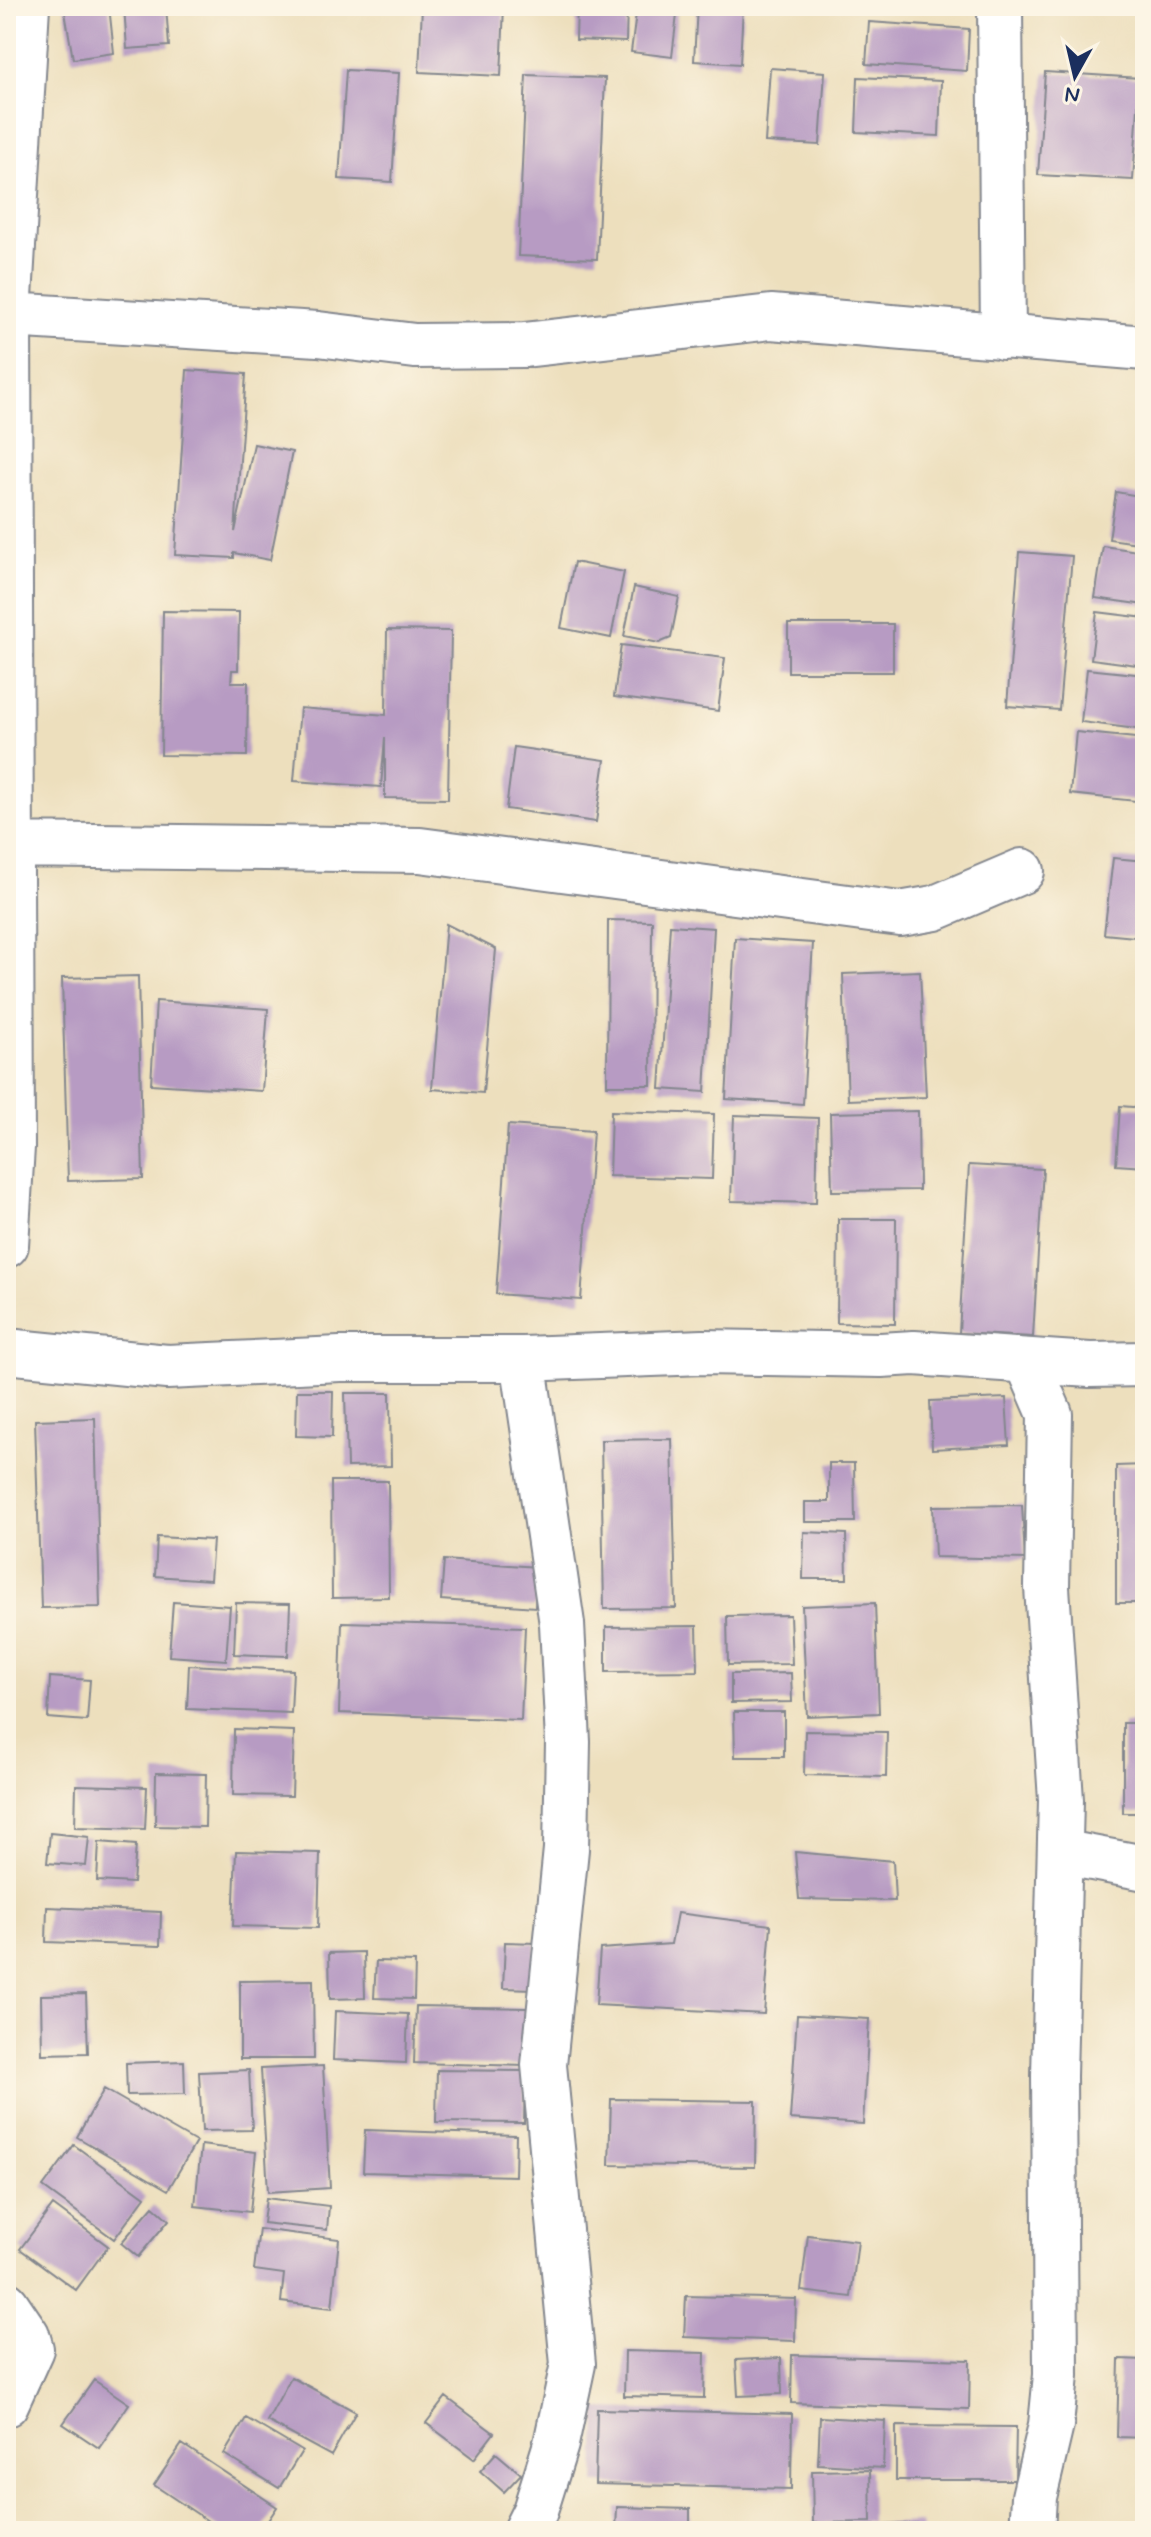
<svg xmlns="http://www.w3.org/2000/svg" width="1151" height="2537" viewBox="0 0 1151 2537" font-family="Mynerve,sans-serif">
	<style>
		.building { fill: #b79bc3 }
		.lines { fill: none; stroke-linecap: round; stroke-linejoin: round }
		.minor-casing { stroke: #84878e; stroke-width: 48 }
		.minor { stroke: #fff; stroke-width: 44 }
	</style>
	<rect width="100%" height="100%" fill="#fcf5e5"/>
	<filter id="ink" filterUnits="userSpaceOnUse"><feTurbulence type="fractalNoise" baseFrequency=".0125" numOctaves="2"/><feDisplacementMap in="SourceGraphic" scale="16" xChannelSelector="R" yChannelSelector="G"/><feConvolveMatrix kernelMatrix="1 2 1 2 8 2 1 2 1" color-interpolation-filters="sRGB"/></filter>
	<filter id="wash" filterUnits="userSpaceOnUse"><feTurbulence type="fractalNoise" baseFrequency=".006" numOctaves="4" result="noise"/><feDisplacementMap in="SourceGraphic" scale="32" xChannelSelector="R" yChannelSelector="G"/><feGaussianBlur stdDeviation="1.8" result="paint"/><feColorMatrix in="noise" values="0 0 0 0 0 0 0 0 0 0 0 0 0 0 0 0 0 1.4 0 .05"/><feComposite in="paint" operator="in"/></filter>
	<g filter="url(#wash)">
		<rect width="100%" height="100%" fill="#eddfbd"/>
		<g id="blocks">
			<path class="building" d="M64,6H109L114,53L73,59Z
				M124,6H166L169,46L127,49Z
				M422,6H504L501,76L419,72Z
				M577,6H627L626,42L576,40Z
				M637,6H678L672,57L631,52Z
				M697,6H743L740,64L694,61Z
				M869,22L969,29L967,71L866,64Z
				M770,68L825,72L820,145L765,142Z
				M346,70L399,73L392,182L339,179Z
				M1045,72L1140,78L1133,180L1038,175Z
				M526,75L605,78L597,259L518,256Z
				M858,77L941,81L939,136L856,132Z
				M187,370L246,374L235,532L254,444L292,452L270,560L234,553V558L175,555Z
				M1116,492L1145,497V544L1109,539Z
				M1103,546L1145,552V605L1095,598Z
				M1019,552L1072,556L1059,710L1007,706Z
				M574,562L624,572L611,638L561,628Z
				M634,587L679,597L671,638L659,643L624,636Z
				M163,611L239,612L238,670H232L231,682H248L247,756L161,755Z
				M1097,612L1145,618V666L1091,659Z
				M788,624H893V672H788Z
				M387,630L451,631L448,799L385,798V737L381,787L294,781L300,708L386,715Z
				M621,645L725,658L718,711L614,697Z
				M1087,669L1145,675V730L1081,722Z
				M1076,732L1145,739V802L1070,794Z
				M514,747L605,760L596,822L506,809Z
				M1113,858L1145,861V938L1104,934Z
				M608,920L652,921L651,1085H607Z
				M446,924L496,949L483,1093L432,1089Z
				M670,925L714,928L705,1092L660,1089Z
				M735,938L813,943L803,1104L726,1099Z
				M920,971L926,1097L848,1100L843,974Z
				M138,976L143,1179L68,1181L62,978Z
				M156,1001L268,1009L262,1091L151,1084Z
				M1120,1106L1145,1108V1167L1116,1165Z
				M611,1111L714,1114L712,1179L609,1176Z
				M918,1111L919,1190L832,1191L830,1113Z
				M734,1115L818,1118L816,1203L731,1201Z
				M508,1125L593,1131L581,1300L496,1294Z
				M969,1165L1043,1169L1033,1337L959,1333Z
				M838,1219H896L895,1324L837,1323Z
				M297,1391H333L332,1437L296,1436Z
				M345,1393H390L391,1466L347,1467Z
				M1006,1398L1009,1445L932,1449L930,1401Z
				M95,1418L100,1607L41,1608L35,1420Z
				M672,1439L676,1608L604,1609L601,1440Z
				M829,1463H854L855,1522H805V1502H829Z
				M1145,1465V1603H1116V1466Z
				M331,1481H388L389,1597L332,1598Z
				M1022,1505L1025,1559L935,1557L933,1506Z
				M804,1532L846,1534L847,1579H803Z
				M157,1537L213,1540L210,1580L155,1576Z
				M444,1560L537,1567L535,1607L441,1600Z
				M173,1602L230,1606L226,1660L169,1656Z
				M236,1603L290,1604L288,1656L234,1654Z
				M875,1603L879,1713L807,1716L802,1606Z
				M790,1615L792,1664L728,1665L727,1616Z
				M342,1622L525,1627L521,1720L339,1713Z
				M697,1626L698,1671L606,1672V1627Z
				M189,1665L293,1670L291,1713L187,1709Z
				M791,1673L792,1702L731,1703V1674Z
				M50,1677L90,1680L87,1721L48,1718Z
				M734,1712H784V1757H735Z
				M1123,1723H1145V1813H1123Z
				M234,1729L294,1731L292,1796L233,1795Z
				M805,1731L887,1732L886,1777L804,1775Z
				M156,1773L206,1774L205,1827L155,1826Z
				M76,1785L147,1787L145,1829L75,1827Z
				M50,1833L89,1837L86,1866L47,1863Z
				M99,1842L136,1845L133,1883L97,1881Z
				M236,1851L320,1853L318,1928L233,1926Z
				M795,1852L893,1861L895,1901L799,1899Z
				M47,1907L161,1912L160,1946L46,1942Z
				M677,1913L771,1925L764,2014L596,2005L600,1949L671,1944Z
				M505,1942L536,1943L534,1989L503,1988Z
				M364,1952L365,1998L330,1999L329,1953Z
				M376,1961L415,1962L414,1999L374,1998Z
				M313,1980L314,2059H240V1981Z
				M86,1994L88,2053L42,2054L41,1995Z
				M416,2006L527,2008L525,2066L414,2063Z
				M335,2011L408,2014L406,2063L333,2060Z
				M797,2015L869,2019L863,2124L790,2119Z
				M184,2061L185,2094L127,2095L126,2063Z
				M323,2066L330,2188L268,2192L261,2069Z
				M249,2070L252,2130L202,2131L199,2072Z
				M437,2070L525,2071L524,2123L436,2122Z
				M104,2089L196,2142L168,2190L77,2137Z
				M611,2099L756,2101L755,2167L609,2165Z
				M365,2130L516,2135L515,2176L363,2172Z
				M74,2145L145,2197L114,2239L43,2187Z
				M201,2145L256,2152L250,2212L195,2206Z
				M266,2198L329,2206L327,2230L263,2223Z
				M53,2205L108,2246L76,2290L20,2249Z
				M153,2206L169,2220L138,2257L121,2243Z
				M259,2229L339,2239L332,2308L281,2302L284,2274L254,2270Z
				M808,2235L858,2241L851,2297L801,2291Z
				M686,2296L796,2299L795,2341L684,2337Z
				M625,2351L705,2353L704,2398L624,2396Z
				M792,2355L970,2360L969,2409L791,2403Z
				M781,2358L782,2394L738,2396L736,2360Z
				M1119,2359L1145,2360V2438L1117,2437Z
				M291,2377L356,2412L331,2456L267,2421Z
				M94,2380L129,2404L99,2448L63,2424Z
				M446,2397L494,2433L474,2459L426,2423Z
				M597,2409L792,2414L791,2489L595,2484Z
				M820,2417L885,2421L883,2468L818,2464Z
				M246,2418L302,2451L279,2488L224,2454Z
				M896,2426L1016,2427L1015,2480H896Z
				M182,2444L277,2507L261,2531H223L154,2485Z
				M496,2453L521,2474L504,2492L480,2471Z
				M870,2470L871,2522L813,2523L812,2471Z
				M617,2507L690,2509V2531H616Z
				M921,2523L922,2531H801V2529Z"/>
		</g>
	</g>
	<g filter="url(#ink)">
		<use href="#blocks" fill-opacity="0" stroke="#84878e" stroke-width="2"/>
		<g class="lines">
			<defs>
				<path id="minor" d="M1000,6L1003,337
					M9,315L318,334L415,346L524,345L771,317L1145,348
					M11,845L420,850L900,914L935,908L1022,871
					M6,1245L12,1147L9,315L27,6
					M6,1351L167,1367L340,1359H523L703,1352L881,1355L914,1353L1090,1365L1145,1364
					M523,1359L562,1624L568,1742L566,1849L544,2065L573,2364L556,2444L535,2511L525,2531
					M1027,1361L1050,1414L1047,1587L1061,1800L1054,2076L1056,2375L1051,2425L1034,2497L1032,2531
					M1060,1852L1145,1868
					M6,2304L27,2335L31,2349L6,2404"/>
			</defs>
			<use href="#minor" class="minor-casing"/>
			<use href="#minor" class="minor"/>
		</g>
	</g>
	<rect width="1151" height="2537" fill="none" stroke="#fcf5e5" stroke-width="32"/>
	<g transform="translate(1075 76) rotate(188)" stroke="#fcf5e5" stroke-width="6" paint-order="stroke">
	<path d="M0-6L14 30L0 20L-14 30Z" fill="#1b2f5e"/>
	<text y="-12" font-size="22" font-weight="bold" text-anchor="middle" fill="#1b2f5e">N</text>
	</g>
</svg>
